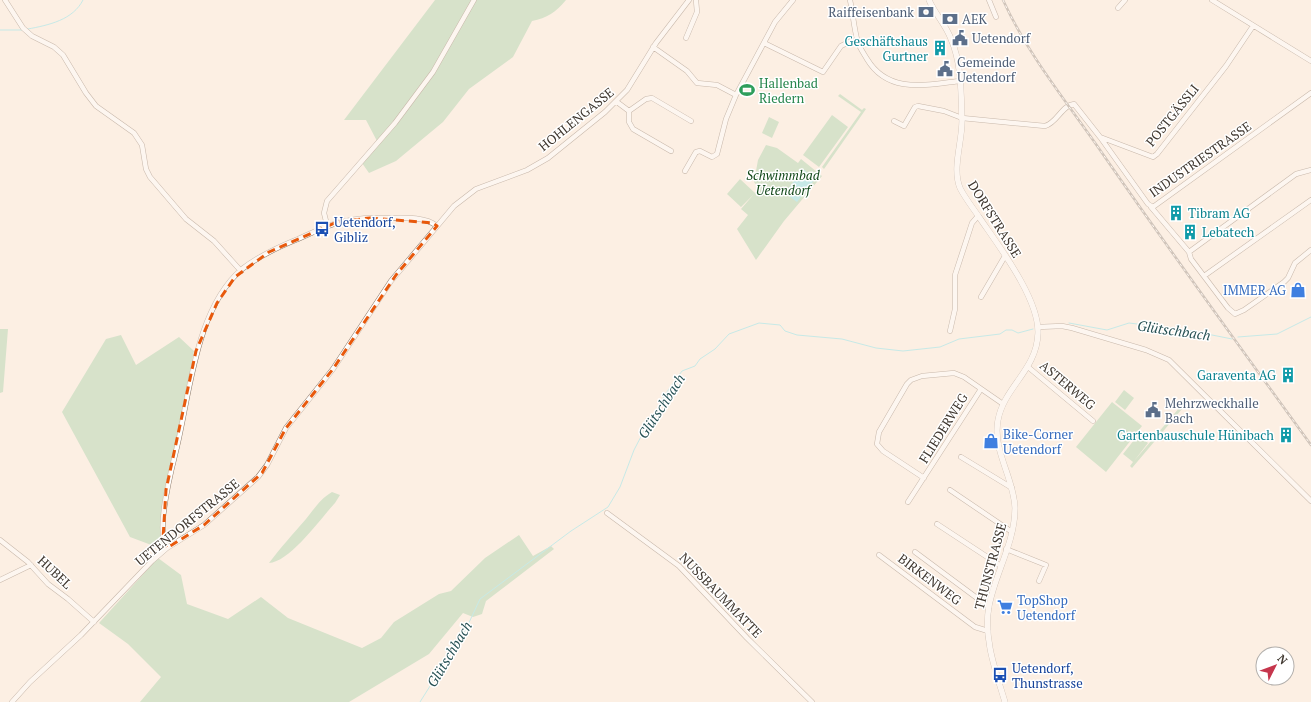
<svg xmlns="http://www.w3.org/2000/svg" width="1311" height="702" viewBox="0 0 1311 702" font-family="'PT Serif',serif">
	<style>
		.green { fill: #abd3ab }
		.water { fill: #87e3ea }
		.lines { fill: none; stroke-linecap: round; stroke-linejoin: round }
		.stream { stroke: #87e3ea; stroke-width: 1 }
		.minor-casing { stroke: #8b7766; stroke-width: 5.5 }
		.major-casing { stroke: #8b7766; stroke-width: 6 }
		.minor { stroke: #fff; stroke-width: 4.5 }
		.major { stroke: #fff; stroke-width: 5.5 }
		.rail-casing { stroke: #9b9187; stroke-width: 2.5 }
		.rail { stroke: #fff; stroke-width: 1; stroke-dasharray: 3; stroke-linecap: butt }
		.marked { fill: none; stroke: #e8590c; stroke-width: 3; stroke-dasharray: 8 5; stroke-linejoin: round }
		.labels { text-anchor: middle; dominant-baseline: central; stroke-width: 3; stroke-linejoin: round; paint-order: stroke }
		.service-label { font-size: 13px; fill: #4e5e75; stroke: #fff; text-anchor: start }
		.culture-label { font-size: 13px; fill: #0d838f; stroke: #fff; text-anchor: end }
		.leisure-label { font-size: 13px; fill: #27864d; stroke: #fff; text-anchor: start }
		.street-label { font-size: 13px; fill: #3f372f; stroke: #fff }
		.park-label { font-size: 13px; font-style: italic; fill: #114718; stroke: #fff }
		.transit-label { font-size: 13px; fill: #164399; stroke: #fff; text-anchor: start }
		.shop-label { font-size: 13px; fill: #366cbe; stroke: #fff; text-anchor: start }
		.water-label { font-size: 14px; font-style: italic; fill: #275154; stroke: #fff }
	</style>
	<rect width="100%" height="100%" fill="#fcefe3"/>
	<path class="green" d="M435,0H566C556,12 547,18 532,21L513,57L469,89L443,122L396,161L369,173L362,163L378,143L366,120H344Z
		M840,94L862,110L864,108L866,109L824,169L822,167L861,112L838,96Z
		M832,115L848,127L819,167L803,155Z
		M769,117L779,122L772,138L762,133Z
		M766,145L777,148L798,163L801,159L822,176L784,221L756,260L737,229L748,215L741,209L754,194L741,207L727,194L740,179L755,193L759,188L754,182L758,160Z
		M0,329H8L3,392L0,393Z
		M121,335L136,365L179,337L194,351L183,412L163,497L162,549L130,537L62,412L106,339Z
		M1124,390L1134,398L1125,410L1115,402Z
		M1112,402L1142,426L1106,472L1076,447Z
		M1180,407L1182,409L1132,468L1130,466L1133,462L1123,454L1138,435L1148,443L1134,461Z
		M332,492L340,495L335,503C321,518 290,562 269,563C281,547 293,534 306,519C315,508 320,499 332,492Z
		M519,535L533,556L551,546L554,549L486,601L482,614L473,617L463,613L429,654L349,702H140L161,677L128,644L99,623L158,558L181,575L187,604L228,619L261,597L288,618L362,648L381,638L394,622L439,594L451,591L485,558Z"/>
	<path class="water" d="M803,169L815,179L797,202L785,193Z"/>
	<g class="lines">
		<path class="stream" d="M28,29C49,25 73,20 83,0
			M0,30H23
			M1069,323L1107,330L1129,323L1187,330L1232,339
			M1238,337L1277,334L1311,317
			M420,702L466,629L480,599L571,531L608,507L620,487L634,450L646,427L653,420L664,396L682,371L695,366L700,359L715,349L729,334L759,323L780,325L785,331L797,335L842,339L876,348L903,351L940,347L959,339L1000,334L1006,330H1012L1018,333L1033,329"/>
		<defs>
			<path id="minor" d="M5,0L23,28L32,36L54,47L63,55L86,93L96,106L134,133L142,145L146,169L150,177L186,219L214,241L241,271
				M850,0C853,14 854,29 858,43C860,48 864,54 867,59C888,94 925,85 960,81
				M989,0L996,17
				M1212,0L1311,61
				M1118,8L1125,0
				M686,38L697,12L696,0
				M764,43L823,72L841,46L851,41L858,43
				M653,47L687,71L697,83L717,85L736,95
				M617,102L629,111V122L633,129L671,151
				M629,111L646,99L652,98L691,121
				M894,121L904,126L915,107L918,106L944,111L962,118L1045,126C1057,123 1062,105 1074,104L1100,137L1153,157L1157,154L1226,66L1253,26
				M1100,137L1148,204L1153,207L1311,93
				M685,171L696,152L700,151L712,157L717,154L726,119L736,95L775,22L793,0
				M1151,207L1189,252L1191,259L1228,308L1235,314L1244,310L1284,282L1288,278L1295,263L1311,250
				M327,225L324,213L327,201L395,123L433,72L474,0
				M1189,252L1296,174L1311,170
				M1204,276L1311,200
				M981,297L1005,256
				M1038,327L1062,326L1072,328L1146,350L1169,360L1311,501
				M950,331L955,309V275L972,223L978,216
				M1028,367L1093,421
				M961,457L1012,488
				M924,478L883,451L877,444L879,432L907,384L911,380L922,376L954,373L964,377L1003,404
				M950,490L1012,532
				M908,502L981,389
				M607,513L679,566L747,638L812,702
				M937,524L1001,566
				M0,540L28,562L48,584L68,599L94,622
				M167,548C155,532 171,471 176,451C190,395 195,309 242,269C259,256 278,247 298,239C326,226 343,218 375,218C394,219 422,214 437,226
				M1006,549L1046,565L1039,581
				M915,552L989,607
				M879,555L975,627L988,631
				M0,580L31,565
				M12,702L30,682L81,635L152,561L167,548L204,525L258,477L267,465L286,428L333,369L391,281L454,206L476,189L527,170L548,158L605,112L627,90L656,43L689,0"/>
			<path id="major" d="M929,0C935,14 946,25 951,39C962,64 961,95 962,121C962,143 952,168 960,188C965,198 973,208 979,217C998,245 1039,298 1038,333C1037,370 1004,387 998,420C992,450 1014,478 1015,508C1015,542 995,574 989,606C983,638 996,672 1005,702"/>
		</defs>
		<use href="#minor" class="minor-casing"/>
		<use href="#major" class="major-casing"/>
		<use href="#minor" class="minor"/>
		<use href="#major" class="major"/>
		<defs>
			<path id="rail" d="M1003,0C1028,55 1066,101 1100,150C1169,250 1240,347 1311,445"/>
		</defs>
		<use href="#rail" class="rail-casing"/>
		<use href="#rail" class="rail"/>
	</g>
	<path d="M0 0H1311V702H0ZM370,218L433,223L437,226L396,275L333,369L286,428L262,473L204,525L167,548L163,539L166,490L196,351L217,303L235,277L269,252L337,222Z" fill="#fcefe3" fill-opacity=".55" fill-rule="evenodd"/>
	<path class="marked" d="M370,218L433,223L437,226L396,275L333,369L286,428L262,473L204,525L167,548L163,539L166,490L196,351L217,303L235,277L269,252L337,222Z"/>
	<defs>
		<symbol id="bank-bare" viewBox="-9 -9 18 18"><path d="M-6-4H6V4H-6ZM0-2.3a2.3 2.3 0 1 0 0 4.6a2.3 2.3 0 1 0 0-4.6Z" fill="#5c6f8a" stroke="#fff" stroke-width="2.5" paint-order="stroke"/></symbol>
		<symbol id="civic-bare" viewBox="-9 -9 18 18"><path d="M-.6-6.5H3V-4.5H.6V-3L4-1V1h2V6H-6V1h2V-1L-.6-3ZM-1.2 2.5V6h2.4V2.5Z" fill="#5c6f8a" stroke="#fff" stroke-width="2.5" paint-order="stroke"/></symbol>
		<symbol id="building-bare" viewBox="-9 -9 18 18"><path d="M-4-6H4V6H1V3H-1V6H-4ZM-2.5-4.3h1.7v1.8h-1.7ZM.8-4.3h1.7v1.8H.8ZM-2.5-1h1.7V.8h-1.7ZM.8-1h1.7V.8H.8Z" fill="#0f9aa8" stroke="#fff" stroke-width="2.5" paint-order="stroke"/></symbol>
		<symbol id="stadium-bare" viewBox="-9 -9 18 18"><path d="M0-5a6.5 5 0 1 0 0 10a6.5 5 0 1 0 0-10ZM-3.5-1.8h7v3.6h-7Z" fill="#2e9e5b" stroke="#fff" stroke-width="2.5" paint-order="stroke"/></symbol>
		<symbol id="bus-bare" viewBox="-9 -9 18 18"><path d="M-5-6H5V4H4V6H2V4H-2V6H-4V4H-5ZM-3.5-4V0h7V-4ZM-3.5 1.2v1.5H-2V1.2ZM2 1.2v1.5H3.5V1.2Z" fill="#1a4fb4" stroke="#fff" stroke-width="2.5" paint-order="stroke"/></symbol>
		<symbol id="shop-bare" viewBox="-9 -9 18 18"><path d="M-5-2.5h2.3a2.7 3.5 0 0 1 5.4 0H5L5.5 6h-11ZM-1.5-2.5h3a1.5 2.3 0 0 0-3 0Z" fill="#3f7fe0" stroke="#fff" stroke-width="2.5" paint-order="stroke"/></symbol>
		<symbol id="supermarket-bare" viewBox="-9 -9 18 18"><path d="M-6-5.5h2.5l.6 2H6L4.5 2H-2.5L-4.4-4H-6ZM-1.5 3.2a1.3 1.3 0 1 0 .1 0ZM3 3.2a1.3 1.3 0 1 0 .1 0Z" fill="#3f7fe0" stroke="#fff" stroke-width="2.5" paint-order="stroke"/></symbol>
	</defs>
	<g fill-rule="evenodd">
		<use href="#bank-bare" x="915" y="1" width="22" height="22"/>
		<use href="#bank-bare" x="939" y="8" width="22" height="22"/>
		<use href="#civic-bare" x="949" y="27" width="22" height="22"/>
		<use href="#building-bare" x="929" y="37" width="22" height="22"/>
		<use href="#civic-bare" x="934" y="58" width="22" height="22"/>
		<use href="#stadium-bare" x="736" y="79" width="22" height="22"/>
		<use href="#building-bare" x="1165" y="202" width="22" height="22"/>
		<use href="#bus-bare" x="311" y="218" width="22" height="22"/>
		<use href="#building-bare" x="1179" y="221" width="22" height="22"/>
		<use href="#shop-bare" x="1287" y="279" width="22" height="22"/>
		<use href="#building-bare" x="1277" y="364" width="22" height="22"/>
		<use href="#civic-bare" x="1142" y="399" width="22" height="22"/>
		<use href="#building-bare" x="1275" y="424" width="22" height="22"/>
		<use href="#shop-bare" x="980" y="430" width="22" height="22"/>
		<use href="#supermarket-bare" x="994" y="596" width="22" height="22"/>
		<use href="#bus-bare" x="989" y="664" width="22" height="22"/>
	</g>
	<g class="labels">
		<g class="service-label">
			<text x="914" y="12" text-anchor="end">Raiffeisenbank</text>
			<text x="962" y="19">AEK</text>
			<text x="972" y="38">Uetendorf</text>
			<text x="957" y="62">Gemeinde<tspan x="957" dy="15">Uetendorf</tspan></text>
			<text x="1165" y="403">Mehrzweckhalle<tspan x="1165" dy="15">Bach</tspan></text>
		</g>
		<g class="culture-label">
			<text x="928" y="41">Geschäftshaus<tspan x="928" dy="15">Gurtner</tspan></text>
			<text x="1188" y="213" text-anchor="start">Tibram AG</text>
			<text x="1202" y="232" text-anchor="start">Lebatech</text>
			<text x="1276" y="375">Garaventa AG</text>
			<text x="1274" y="435">Gartenbauschule Hünibach</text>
		</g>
		<g class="leisure-label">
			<text x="759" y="83">Hallenbad<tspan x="759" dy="15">Riedern</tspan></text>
		</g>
		<g class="street-label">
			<text transform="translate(1172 115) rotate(-51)">POSTGÄSSLI</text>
			<text transform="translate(576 119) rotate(-39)">HOHLENGASSE</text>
			<text transform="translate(1200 159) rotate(-35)">INDUSTRIESTRASSE</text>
			<text transform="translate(995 219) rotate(58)">DORFSTRASSE</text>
			<text transform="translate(1068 385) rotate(40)">ASTERWEG</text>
			<text transform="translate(943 428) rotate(-58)">FLIEDERWEG</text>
			<text transform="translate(187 522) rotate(-39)">UETENDORFSTRASSE</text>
			<text transform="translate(990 566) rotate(-75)">THUNSTRASSE</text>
			<text transform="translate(55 572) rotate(43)">HUBEL</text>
			<text transform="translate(930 579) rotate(37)">BIRKENWEG</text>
			<text transform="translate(721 595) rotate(46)">NUSSBAUMMATTE</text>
		</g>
		<g class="park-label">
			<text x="783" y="175">Schwimmbad<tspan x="783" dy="15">Uetendorf</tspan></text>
		</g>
		<g class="transit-label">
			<text x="334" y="222">Uetendorf,<tspan x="334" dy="15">Gibliz</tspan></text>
			<text x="1012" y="668">Uetendorf,<tspan x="1012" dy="15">Thunstrasse</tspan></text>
		</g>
		<g class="shop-label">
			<text x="1286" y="290" text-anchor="end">IMMER AG</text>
			<text x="1003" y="434">Bike-Corner<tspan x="1003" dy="15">Uetendorf</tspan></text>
			<text x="1017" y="600">TopShop<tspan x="1017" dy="15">Uetendorf</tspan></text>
		</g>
		<g class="water-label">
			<text transform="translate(1174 330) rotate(8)">Glütschbach</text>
			<text transform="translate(661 406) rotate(-57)">Glütschbach</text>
			<text transform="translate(449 654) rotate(-59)">Glütschbach</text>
		</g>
	</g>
	<g transform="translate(1275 666) rotate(48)"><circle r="19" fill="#ffffff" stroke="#b2afac"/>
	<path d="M0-3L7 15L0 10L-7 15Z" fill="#c6364d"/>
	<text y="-6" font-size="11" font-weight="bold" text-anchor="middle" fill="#3f372f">N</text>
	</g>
</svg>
